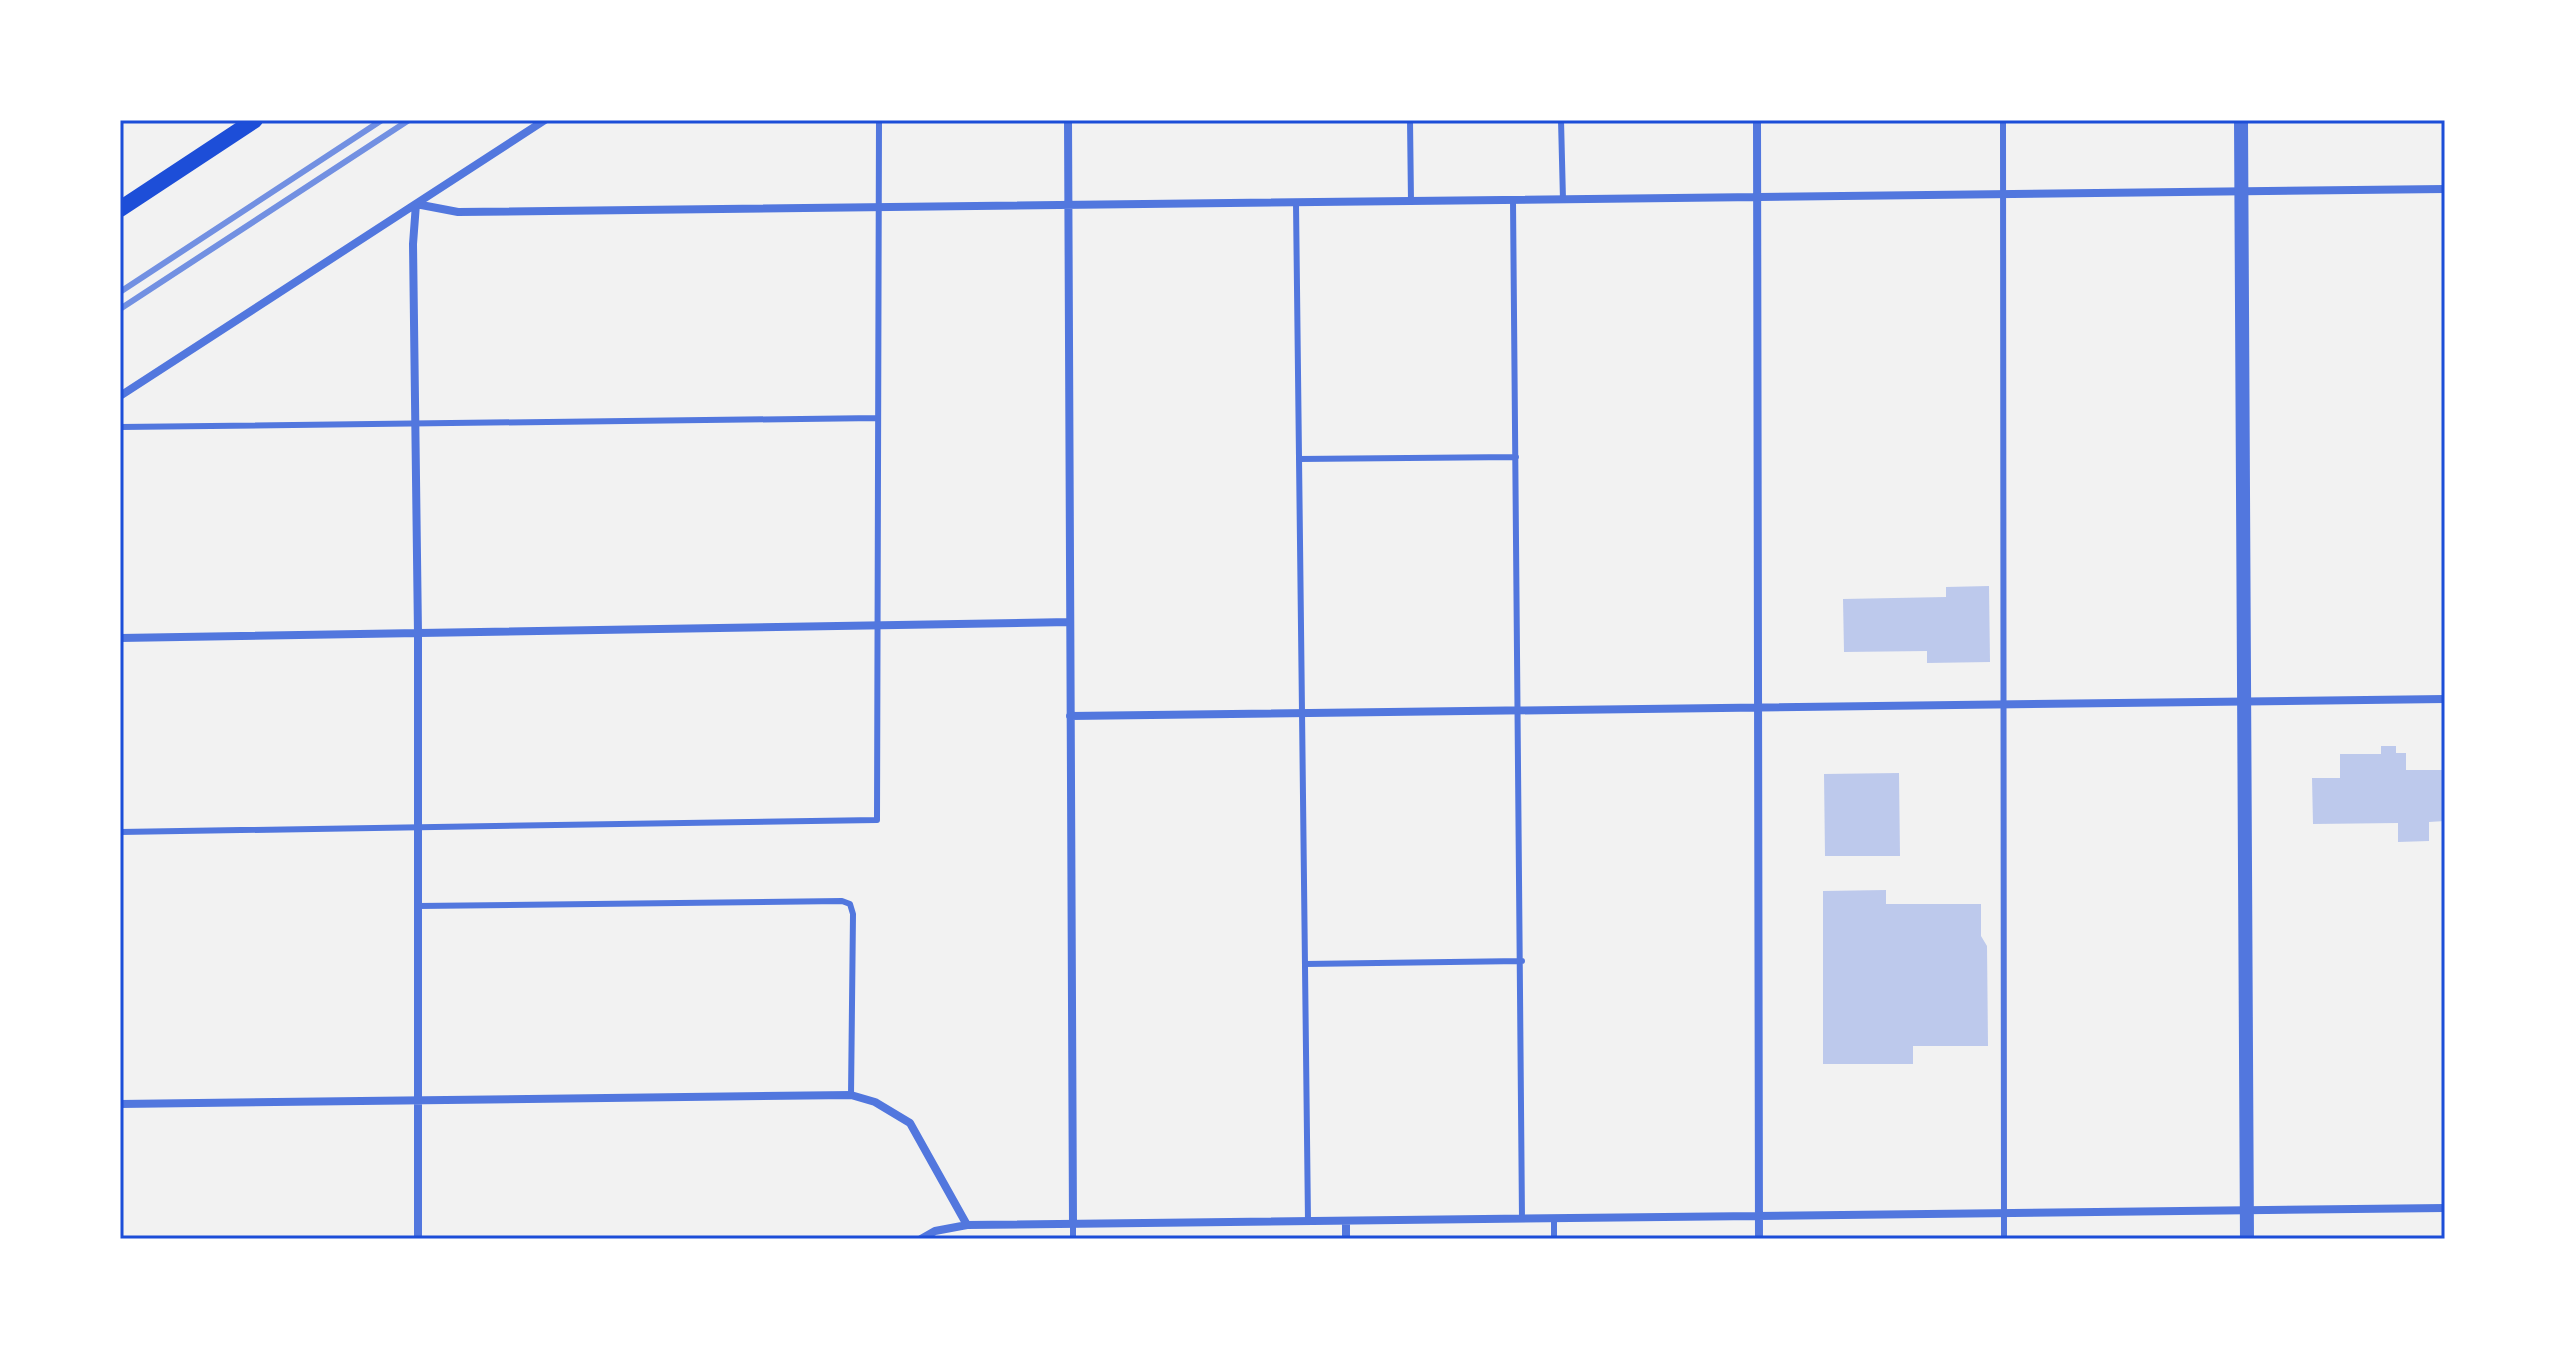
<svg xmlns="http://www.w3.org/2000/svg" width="2565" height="1359" viewBox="0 0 2565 1359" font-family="Quicksand,sans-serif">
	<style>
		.building { fill: #bdc9ec }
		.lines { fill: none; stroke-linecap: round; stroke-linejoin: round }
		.service { stroke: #5277de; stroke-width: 6 }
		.minor { stroke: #5277de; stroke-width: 8 }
		.tertiary { stroke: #5277de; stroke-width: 14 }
		.secondary { stroke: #1d4ed8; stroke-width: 16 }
		.rail { stroke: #7290e2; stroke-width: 6 }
		.neatline { fill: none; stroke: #1d4ed8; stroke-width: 3 }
	</style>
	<rect width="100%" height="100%" fill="#f2f2f2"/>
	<path class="building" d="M1989,586L1990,662L1927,663V651L1844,652L1843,599L1946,597V587Z
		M2381,746H2396V753H2406V770H2445V821L2429,822V841L2398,842V823L2313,824L2312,778H2340V754H2381Z
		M1899,773L1900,856H1825L1824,774Z
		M1886,890V904H1981V936L1987,946L1988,1046H1913V1064H1823V891Z"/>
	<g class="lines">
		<path class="service" d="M1410,120L1411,202
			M1561,120L1563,200
			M2003,120L2004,1239
			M1513,201L1522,1219
			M1296,203L1308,1221
			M120,427L878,418
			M1299,459L1516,457
			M120,832L877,820L879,120
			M418,906L842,901L850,904L853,914L851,1095
			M1305,964L1522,961
			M1073,1224V1239
			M1554,1239V1218"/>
		<path class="minor" d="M1068,120L1073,1224
			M1757,120L1759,1239
			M120,396L545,120
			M120,638L1070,622
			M1070,716L2445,699
			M120,1104L851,1095L875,1102L910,1123L967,1225
			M1346,1221V1239
			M418,1239V634L413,244L416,204L458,212L2445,189
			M921,1239L935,1231L967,1225L2445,1208"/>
		<path class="tertiary" d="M2241,120L2247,1239"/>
		<path class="secondary" d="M120,209L255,120"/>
		<path class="rail" d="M120,292L382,120
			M120,309L409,120"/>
	</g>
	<rect width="2565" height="1359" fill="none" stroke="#ffffff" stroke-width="244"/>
	<rect x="122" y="122" width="2321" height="1115" class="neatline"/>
</svg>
